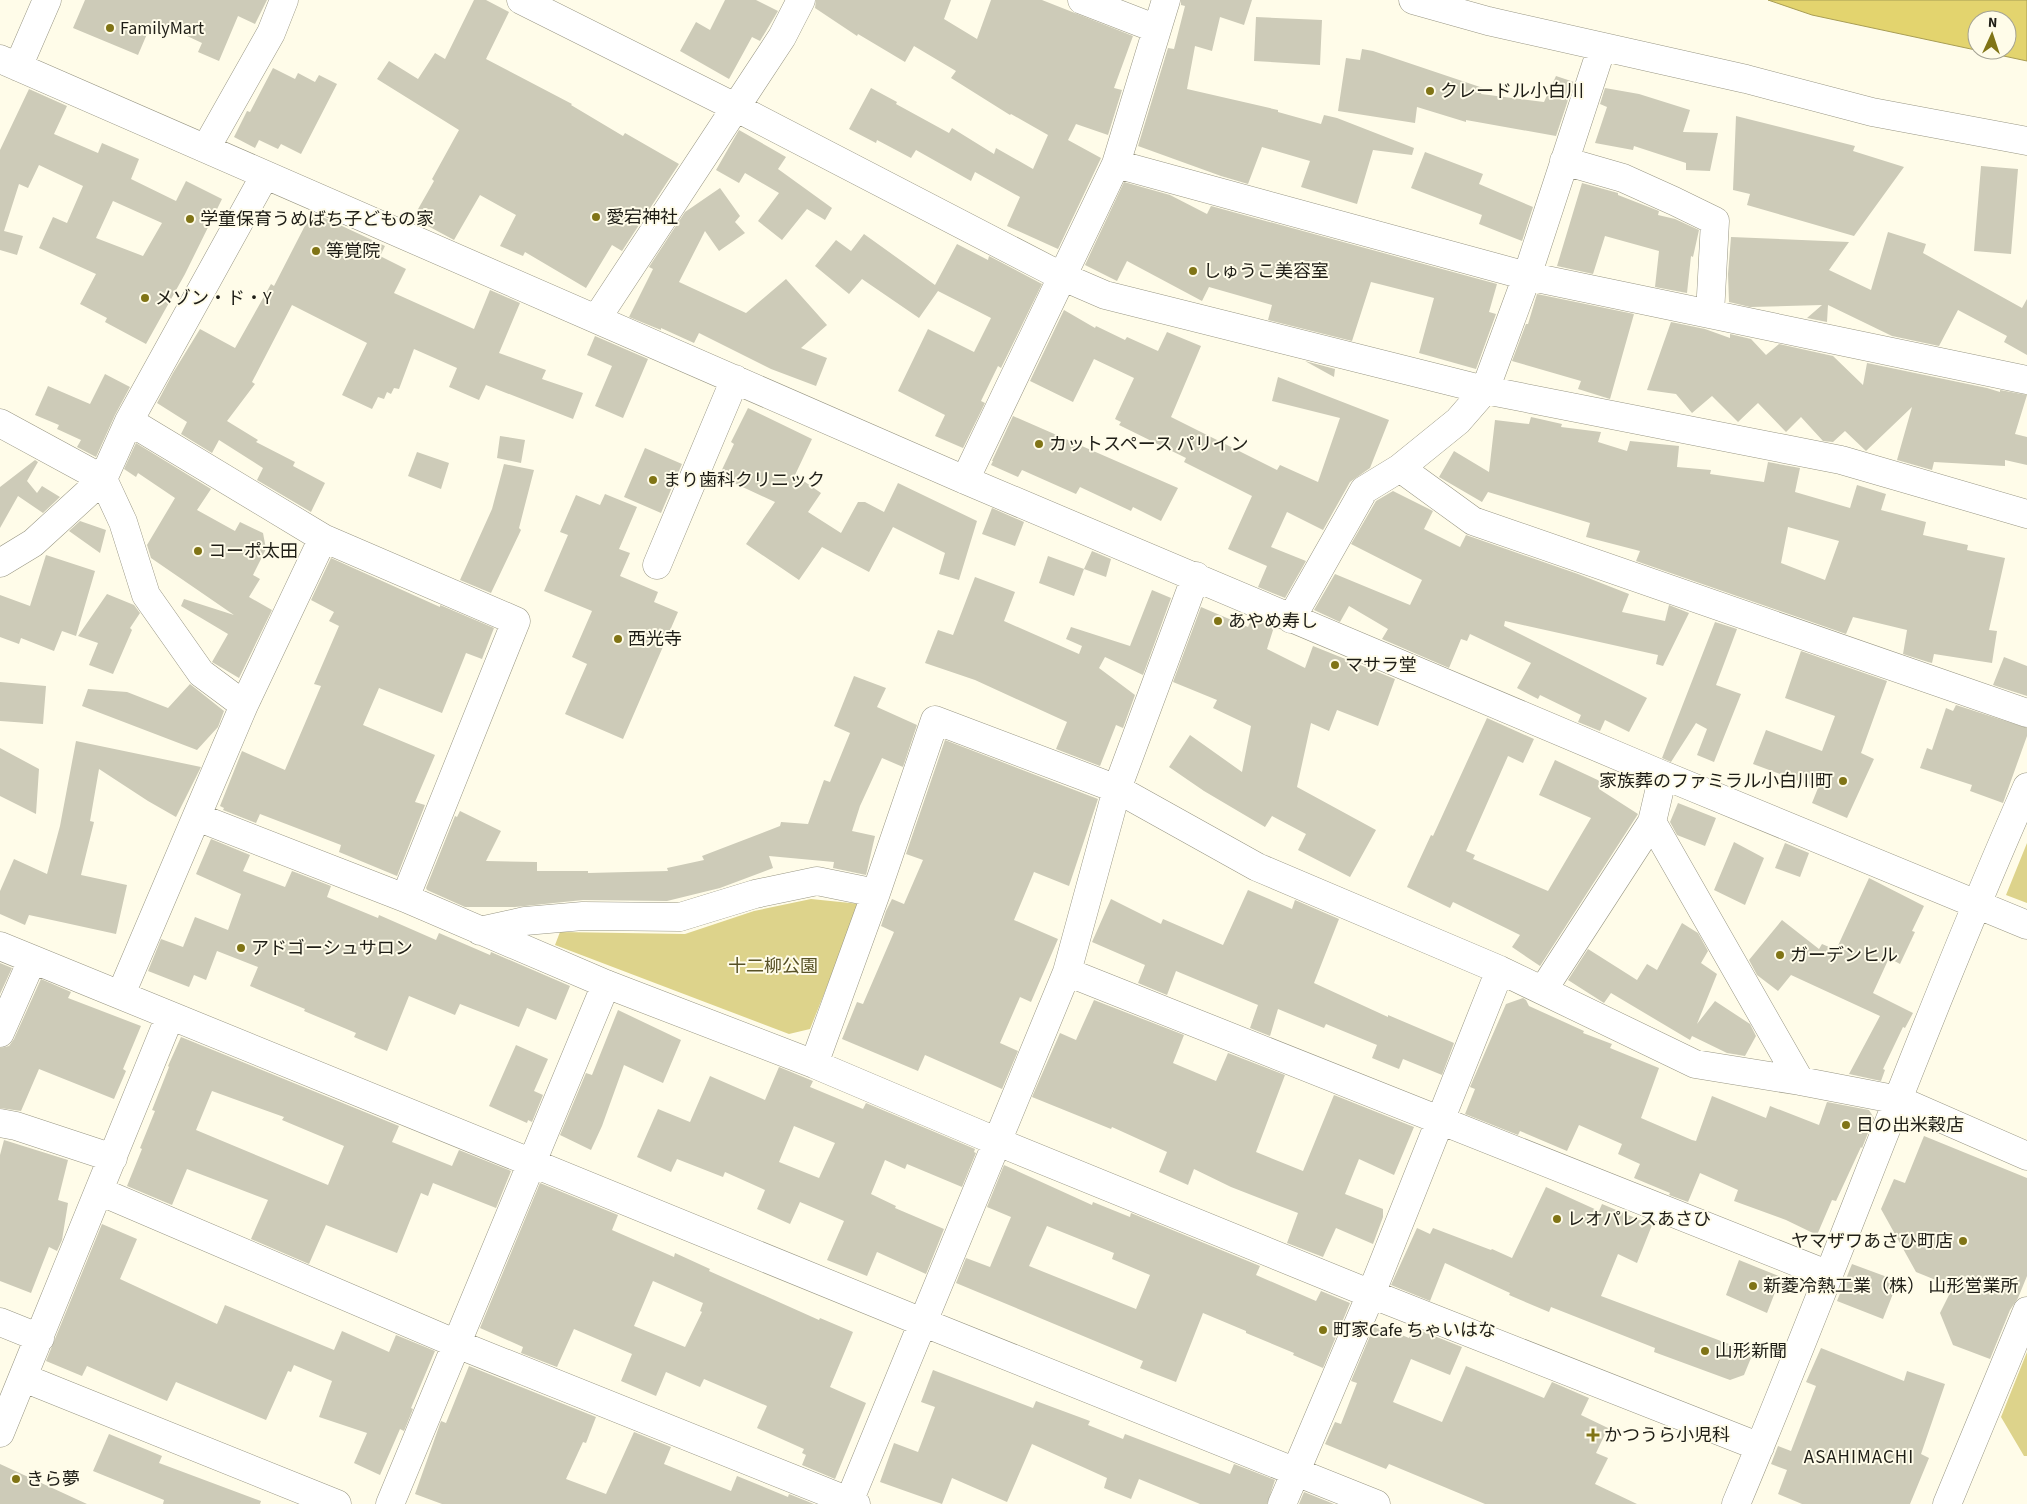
<svg xmlns="http://www.w3.org/2000/svg" width="2027" height="1504" viewBox="0 0 2027 1504" font-family="'Source Sans 3','Noto Sans JP',sans-serif">
	<style>
		.green { fill: #ddd38b }
		.water { fill: #e3d46e; stroke: #a89d54; fill-rule: evenodd }
		.building { fill: #cdcbb8; fill-rule: evenodd }
		.lines { fill: none; stroke-linecap: round; stroke-linejoin: round }
		.minor-casing { stroke: #989684; stroke-width: 29 }
		.minor { stroke: #fff; stroke-width: 28 }
		.poi-dot { fill: #807416; stroke: #fffce9; stroke-width: 2 }
		.labels { text-anchor: middle; dominant-baseline: central; stroke-width: 4; stroke-linejoin: round; paint-order: stroke }
		.poi-label { font-size: 18px; fill: #1e1d16; stroke: #fffce9; text-anchor: start }
		.park-label { font-size: 18px; fill: #575126; stroke: #fffce9 }
		.neighbourhood-label { font-size: 19px; letter-spacing: 1px; fill: #1e1d16; stroke: #fffce9 }
	</style>
	<rect width="100%" height="100%" fill="#fffce9"/>
	<path class="green" d="M2027,843V903L2006,895Z
		M811,899L860,904L810,1029L789,1034L555,945L560,932L685,934L754,911Z
		M2027,1352V1456H2024L2001,1417Z"/>
	<path class="water" d="M1768,0H2027V61L1812,15ZM1977,20H2007V50H1977Z"/>
	<path class="building" d="M85,0H267L255,24L238,16L219,61L198,52L202,43L153,20L138,55L73,28Z
		M474,0H486L509,12L486,59L572,104L571,105L623,136L625,133L679,164L622,251L612,245L586,288L525,252L523,256L500,246L516,215L480,195L454,240L413,218L434,181L432,179L459,130L377,79L389,61L418,79L435,53L445,59Z
		M725,0H756L778,11L760,41L752,37L729,79L680,51L696,22L710,30Z
		M816,0H951L944,19L977,39L991,0H1042L1133,36L1114,88L1122,90L1108,135L1076,124L1068,140L1101,158L1058,249L1007,226L1020,197L975,172L971,181L916,150L911,158L877,140L876,143L849,129L871,88L897,102L896,104L949,133L952,128L994,154L996,148L1033,169L1048,135L1011,114L1010,115L951,78L956,71L914,46L905,62L858,34L857,36L815,8Z
		M1181,0H1252L1244,25L1220,17L1212,51L1195,46L1187,89L1278,110V112L1321,124L1324,115L1337,118L1414,148L1412,155L1373,150L1357,204L1301,187L1310,161L1262,147L1248,184L1221,176L1138,146L1168,48L1174,49L1185,6L1181,5Z
		M1256,17L1322,20L1320,65L1254,61Z
		M1362,49L1373,51L1483,88L1481,94L1544,102L1556,76L1574,82L1556,136L1466,120V122L1417,107L1415,123L1338,111L1346,58L1360,60Z
		M273,68L295,79L298,73L315,82L319,75L337,84L301,154L281,144L278,149L259,140L255,148L234,137L247,111L250,112Z
		M1605,88L1639,94L1690,110L1683,132L1718,133L1710,171L1686,170V163L1634,146L1633,150L1595,143L1607,107L1600,104Z
		M29,89L67,106L54,134L98,153L102,143L139,159L131,179L176,201L186,181L222,199L185,274L146,344L105,322L107,318L80,304L96,274L39,248L53,217L67,223L83,186L39,165L28,188L19,184L4,231L23,236L17,255L0,250V150ZM113,201L162,223L143,256L96,238Z
		M1736,116L1855,146L1853,151L1904,167L1854,236L1747,205L1750,194L1733,190Z
		M739,130L786,157L778,169L832,208L825,220L807,209L782,240L758,221L779,193L745,173L739,183L716,170Z
		M1425,152L1483,174L1479,184L1533,207L1522,241L1479,224L1482,215L1411,188Z
		M1981,166L2018,169L2011,254L1974,251Z
		M1124,182L1170,195L1207,214L1211,206L1497,284L1489,312L1496,314L1476,369L1419,353L1434,298L1371,282L1352,341L1268,320L1272,305L1209,287L1202,301L1127,261L1117,281L1085,265Z
		M1582,183L1618,193V195L1659,211L1658,215L1675,219L1699,230L1693,257L1691,256L1687,293L1655,287L1659,251L1605,236L1593,274L1557,266Z
		M720,188L740,216L735,222L745,233L719,251L705,231L679,282L746,313L786,279L827,325L801,348L827,358L816,386L771,369L699,333L694,343L661,328V330L629,317L653,269L649,267L685,212Z
		M312,212L385,246L380,256L406,269L394,293L474,329L490,290L520,303L499,353L546,370L542,379L583,393L573,419L486,385L479,400L449,387L457,368L414,349L399,389L394,388L391,394L387,392L384,399L378,397L372,409L342,395L367,343L292,305L252,382L255,384L227,421L258,440L256,442L295,462L293,466L325,483L311,512L257,480L263,468L219,440L212,453L181,434L187,422L157,403L173,373L200,329L235,348L271,284L274,286Z
		M1888,232L1926,244L1923,253L2022,308L2027,299V355L2004,342L2007,336L1958,310L1939,346L1892,336L1828,305L1827,322L1807,318L1822,305L1750,307L1729,302L1728,274L1731,237L1849,242L1829,270L1871,290Z
		M864,234L935,285L957,244L988,260L989,256L1042,284L1001,368L998,366L981,401L985,403L963,448L935,436L945,415L898,391L928,329L974,352L991,318L938,291L919,318L862,279L849,294L815,266L836,240L851,251Z
		M1537,294L1634,314L1610,399L1578,389L1581,381L1512,361L1526,324H1528Z
		M1064,310L1095,328L1096,326L1125,340L1127,337L1158,351L1167,332L1201,346L1171,417L1277,470L1280,465L1318,482L1340,418L1272,401L1278,377L1389,420L1370,468L1350,482L1323,530L1287,512L1271,547L1306,561L1285,598L1258,587L1267,566L1228,549L1252,496L1184,462L1186,458L1119,425L1121,422L1115,419L1134,378L1094,359L1073,402L1030,381Z
		M1671,322L1705,329L1730,338V334L1751,339L1766,355L1779,344L1833,356L1863,385L1867,363L1987,388L2000,392V390L2027,395L2015,434L2027,437V465L2005,460V466L1934,462L1932,470L1897,460L1912,407L1866,451L1845,431L1833,442L1823,441L1801,417L1786,432L1758,403L1738,422L1712,396L1692,413L1676,394L1647,390Z
		M595,336L648,359L623,418L595,406L612,366L587,355Z
		M1305,361L1335,369L1334,377Z
		M105,374L130,387L115,415L96,457L77,447L81,440L57,429L59,425L35,415L48,386L90,404Z
		M748,408L812,439L795,475L821,493L808,512L841,533L858,502H865L884,512L898,483L977,521L959,580L939,574L945,553L893,527L869,572L822,547L799,580L746,544L775,502L719,476L734,444L731,442Z
		M1013,416L1178,488L1161,521L1133,507L1131,511L1080,487L1076,494L1022,470L1018,477L991,465L993,461H992Z
		M1531,417L1562,424L1561,427L1601,432L1598,442L1627,451L1630,441L1679,446L1677,467L1711,470L1710,474L1764,482L1768,462L1800,468L1795,492L1850,508L1857,485L1886,494L1881,510L1926,522L1923,535L1968,545L1967,550L2005,558L1989,630L1997,631L1992,663L1934,654L1932,663L1928,662L1903,654L1907,630L1853,617L1846,634L1636,561L1640,551L1586,537L1590,523L1488,492L1482,502L1439,477L1454,451L1489,472L1495,420L1529,424ZM1788,527L1839,541L1825,580L1781,563Z
		M500,436L525,440L521,463L497,458Z
		M136,443L211,489L197,510L235,531L240,522L263,533L266,549L253,575L260,579L249,597L272,610L239,678L212,662L228,634L181,606L184,599L234,615L151,558L147,545L175,498L138,473L136,477L124,469Z
		M645,448L682,464L661,513L624,497Z
		M417,452L449,463L441,489L408,476Z
		M35,460L38,462L27,481L37,493L42,486L60,497L43,513L18,496L0,528V487Z
		M504,464L534,470L519,528L521,530L491,593L460,580L492,509Z
		M1393,491L1433,511L1424,529L1460,547L1466,535L1578,574L1629,594L1622,612L1665,621L1669,605L1689,613L1663,666L1656,664L1658,655L1505,621L1504,626L1647,698L1629,732L1605,720L1600,731L1578,722L1581,715L1540,695L1538,699L1517,688L1531,663L1470,634L1467,641L1461,639L1449,668L1382,639L1388,629L1349,606L1340,622L1314,610L1335,574L1410,605L1422,580L1351,544L1376,501Z
		M605,494L637,507L619,549L630,553L620,576L658,592L654,602L678,612L623,739L565,714L587,664L572,657L592,611L544,591L568,535L560,532L576,495L600,505Z
		M992,508L1024,522L1015,546L982,534Z
		M80,521L106,530L100,553L69,531Z
		M1092,551L1111,559L1106,577L1084,569Z
		M46,555L95,571L76,636L62,631L54,651L21,638L19,644L0,637V595L30,606Z
		M1048,556L1084,569L1074,596L1039,583Z
		M331,558L440,607V605L494,628L482,659L466,653L442,713L379,688L363,725L435,755L415,802L425,805L397,876L339,852L341,845L260,814L256,823L223,810L224,808L220,806L242,751L285,770L321,686L314,684L339,626L329,621L334,612L311,600Z
		M975,577L1015,592L1004,621L1079,654L1082,646L1066,639L1071,627L1130,646L1152,590L1171,598L1143,675L1105,657L1099,668L1135,695L1123,728L1116,725L1100,766L1056,749L1067,722L975,680L925,663L938,630L953,635Z
		M107,594L134,605L140,613L130,628L132,630L113,674L89,665L98,643L78,636Z
		M1201,607L1248,627L1252,618L1274,627L1267,649L1305,668L1313,646L1395,679L1378,726L1337,710L1329,731L1311,723L1297,787L1376,830L1350,877L1298,850L1306,834L1272,816L1265,827L1204,791L1169,767L1190,735L1242,772L1251,726L1213,708L1217,700L1173,682Z
		M1715,622L1737,629L1716,685L1741,694L1714,762L1697,755L1707,729L1696,723L1671,762L1662,758Z
		M1801,651L1887,681L1861,753L1874,759L1847,818L1812,803L1818,788L1753,764L1766,730L1822,751L1835,716L1785,698Z
		M2004,657L2027,666V696L1993,685Z
		M854,676L886,688L877,707L917,725L903,767L882,758L860,806L852,831L875,836L866,875L833,868L834,862L769,856L773,868L720,888L667,901L583,900L515,907H465L427,890L426,888L455,816L457,817L460,811L501,831L486,861L537,862V871H588V873L668,871L667,868L704,860L702,856L780,826L781,822L808,824L824,780L830,782L850,733L834,726Z
		M0,682L46,686L43,724L0,721Z
		M190,684L224,711L218,727L197,750L82,706L88,689L127,692L168,708Z
		M1956,705L2027,728V736L2003,803L1970,791L1972,785L1920,768L1927,748L1932,750L1946,708L1953,711Z
		M1487,718L1534,739L1523,763L1508,756L1466,851L1475,855L1473,859L1548,891L1591,818L1539,795L1555,760L1602,782L1599,789L1638,814L1540,966L1512,947L1520,935L1453,902L1450,908L1407,887L1431,835L1433,836Z
		M945,740L1098,799L1069,886L1034,872L1014,920L1058,939L1031,1002L1020,997L1000,1043L1018,1051L1002,1089L925,1055L918,1071L842,1039L857,1002L863,1004L894,932L881,926L886,911L892,899L904,904L923,860L906,854Z
		M76,741L201,767L176,817L148,801L99,769L90,821L94,822L81,875L127,885L116,934L29,915L25,925L0,914V891L14,859L47,874L60,826Z
		M0,748L39,769L36,814L0,796Z
		M1678,803L1716,818L1705,846L1677,835L1670,822Z
		M211,839L250,855L243,871L285,887L292,871L331,886L327,897L378,918L379,915L436,940L439,933L490,955L491,952L570,986L556,1020L527,1008L519,1027L460,1004L455,1015L409,996L387,1051L354,1037L356,1033L304,1011L305,1009L250,986L258,967L217,951L206,980L194,975L189,987L148,971L161,939L183,947L195,917L228,930L241,894L196,874Z
		M1734,842L1764,858L1745,905L1714,890Z
		M1785,843L1809,853L1800,877L1775,868Z
		M1869,878L1924,906L1912,931L1915,932L1900,964L1889,958L1873,993L1913,1013L1905,1028L1903,1027L1883,1069L1885,1070L1881,1081L1849,1074L1880,1016L1791,975L1778,991L1757,975L1749,960L1782,920L1819,949L1822,944L1836,950Z
		M1248,890L1292,909L1295,900L1339,919L1314,983L1388,1017V1015L1454,1043L1442,1075L1403,1059L1399,1069L1372,1058L1377,1045L1326,1024L1324,1028L1278,1009L1270,1036L1250,1028L1258,1005L1176,971L1167,995L1138,983L1145,965L1092,942L1111,899L1161,924L1163,919L1223,945Z
		M1682,923L1698,933L1708,951L1701,963L1717,974L1697,1024L1715,1001L1750,1024L1756,1036L1745,1056L1727,1053L1692,1036L1690,1040L1611,993L1604,1003L1568,980L1588,949L1637,980L1647,964L1657,970Z
		M0,963L12,968L0,994Z
		M41,979L71,992L68,998L141,1026L123,1069L126,1071L114,1099L39,1069L21,1111L0,1108V1048L9,1046L14,1039Z
		M1523,998L1526,1000L1529,1006L1584,1031L1583,1033L1612,1044L1610,1048L1659,1068L1641,1118L1692,1140L1696,1141L1712,1096L1766,1118L1770,1106L1819,1125L1827,1102L1869,1110L1874,1118L1862,1148L1861,1147L1836,1201L1832,1200L1817,1235L1786,1220L1734,1201L1738,1190L1700,1173L1688,1202L1669,1195L1670,1193L1634,1178L1640,1164L1618,1154L1622,1144L1579,1125L1567,1151L1520,1131L1518,1135L1465,1114L1475,1089L1470,1087L1506,1004Z
		M1094,1000L1184,1035L1173,1063L1216,1081L1228,1053L1285,1075L1256,1152L1303,1171L1334,1095L1414,1127L1394,1175L1359,1159L1345,1194L1383,1209V1217L1373,1244L1336,1228L1323,1257L1287,1243L1298,1213L1231,1187L1194,1169L1188,1185L1159,1172L1167,1152L1112,1127L1111,1129L1032,1097L1060,1033L1076,1040Z
		M618,1010L681,1040L663,1083L624,1065L602,1126L591,1150L560,1135L586,1073L592,1075Z
		M181,1037L399,1126L392,1142L452,1166L459,1150L511,1171L496,1208L433,1183L428,1196L421,1193L397,1253L326,1225L309,1264L251,1239L268,1200L187,1169L172,1205L127,1186L142,1149L140,1148L155,1111L152,1110L169,1067L168,1066ZM212,1091L284,1117L282,1120L344,1146L328,1185L196,1130Z
		M516,1045L548,1059L534,1091L543,1095L532,1122L528,1120L527,1123L489,1106Z
		M779,1067L813,1081L810,1087L863,1109L866,1103L975,1149L974,1152L976,1153L962,1187L907,1164L905,1169L885,1160L871,1194L896,1206L895,1208L944,1229L926,1274L877,1252L867,1276L827,1260L844,1221L800,1202L790,1224L757,1209L765,1190L725,1172L723,1177L677,1159L671,1172L637,1157L658,1109L690,1122L710,1076L765,1100ZM794,1126L835,1143L819,1178L779,1162Z
		M1924,1136L2027,1178V1276L2018,1298L2010,1310L1990,1359L1953,1345L1940,1313L1953,1287L1916,1272L1881,1209L1894,1179L1905,1183Z
		M4,1140L68,1160L58,1200L68,1203L62,1240L57,1251L49,1247L31,1293L0,1281V1155Z
		M1004,1165L1092,1205L1093,1202L1130,1217L1131,1213L1260,1266L1256,1275L1316,1301L1321,1291L1350,1303L1323,1368L1293,1355L1294,1353L1246,1333V1331L1203,1313L1176,1382L1140,1368L1143,1361L956,1283L966,1258L990,1267L1011,1217L987,1207ZM1047,1226L1114,1253L1112,1259L1150,1275L1136,1309L1029,1266Z
		M540,1183L618,1215L612,1230L674,1257L675,1253L710,1269L709,1271L819,1320L820,1318L853,1332L830,1387L866,1403L835,1479L802,1465L806,1455L802,1453L804,1449L757,1428L767,1406L704,1379L700,1387L666,1372L656,1396L621,1381L632,1354L574,1329L557,1367L521,1353L523,1347L480,1328ZM653,1281L703,1303L700,1311L702,1312L685,1347L634,1326Z
		M1546,1187L1599,1211L1602,1204L1652,1225L1637,1263L1618,1254L1601,1296L1753,1353L1744,1375L1730,1380L1654,1352L1655,1348L1551,1307L1549,1312L1509,1295L1510,1293L1445,1263L1430,1301L1391,1285L1417,1228L1430,1234L1433,1228L1491,1250L1492,1249L1512,1258Z
		M102,1224L137,1239L120,1279L217,1324L225,1305L334,1350L342,1331L389,1352L396,1335L435,1351L411,1408L413,1409L404,1431L400,1429L380,1475L354,1463L367,1433L319,1417L332,1381L294,1365L291,1372L288,1371L266,1420L176,1382L167,1401L87,1366L82,1376L46,1361Z
		M1739,1260L1781,1277L1767,1313L1726,1295Z
		M1852,1264L1898,1281L1883,1319L1837,1301Z
		M1375,1324L1409,1338L1414,1328L1462,1347L1450,1375L1411,1359L1393,1402L1442,1422L1466,1366L1544,1398L1552,1382L1589,1398L1581,1415L1608,1428L1596,1453L1608,1458L1595,1484L1637,1504H1485L1389,1464L1386,1469L1325,1444L1335,1422L1341,1424L1357,1383L1351,1381Z
		M1821,1348L1904,1381L1907,1371L1945,1384L1921,1454L1929,1458L1910,1504H1802L1778,1494L1787,1470L1771,1464L1778,1446L1791,1451L1816,1386L1806,1382Z
		M469,1366L596,1417L586,1443L583,1442L566,1479L606,1494L634,1432L671,1447L664,1464L731,1491L737,1476L788,1497L789,1494L814,1504H442L415,1494L441,1421L446,1423Z
		M933,1370L1033,1408L1036,1401L1090,1421L1088,1425L1123,1439L1125,1434L1230,1474L1234,1464L1275,1480L1267,1504H1200L1139,1479L1131,1499L1104,1488L1107,1478L1032,1444L1007,1502L952,1478L942,1504L880,1482L894,1443L918,1452L935,1407L921,1402Z
		M109,1434L162,1456L159,1463L261,1501L260,1504H163L164,1500L93,1471Z
		M0,1464L87,1504H0Z
		M1304,1492L1334,1504H1299Z"/>
	<g class="lines">
		<defs>
			<path id="minor" d="M521,0L735,107L1061,276L1105,295L1485,390L1841,460L2027,514
				M1082,0L1157,29
				M1413,0L1488,21L1746,79L1872,112L2027,141
				M0,59L965,480L1663,775L2027,925
				M18,67L47,0
				M206,148L271,33L284,0
				M1564,161L1623,178L1674,201L1715,221L1710,314
				M1116,164L1527,276L2027,380
				M597,318L782,37L801,0
				M129,421L323,538
				M0,423L103,479L123,522L146,595L201,673L244,705
				M1400,468L1473,521L2027,713
				M965,480L1116,164L1166,0
				M0,563L33,543L103,479L129,421L265,175
				M657,565L735,379
				M1291,619L1364,490L1400,468L1458,421L1485,390L1527,276L1602,47
				M197,817L405,898L606,984L814,1064L998,1142L1371,1294L1760,1447
				M1652,822L1800,1081
				M480,931L525,921L583,916L680,917L755,894L817,881L876,893
				M0,946L922,1322L1376,1504
				M1067,972L1829,1275
				M1543,990L1652,822L1663,775
				M121,994L244,705L323,538L516,621L405,898
				M0,1033L32,960
				M814,1064L876,893L935,720L1117,789L1257,867L1500,970L1695,1064L1800,1081L1899,1100L2027,1156
				M0,1123L16,1126L113,1158
				M99,1191L457,1344L856,1504
				M0,1322L40,1338
				M24,1378L337,1504
				M0,1433L170,1016
				M390,1504L606,984
				M848,1504L1067,972L1117,789L1196,576
				M1282,1504L1371,1294L1500,970
				M1736,1504C1836,1266 1923,1023 2027,787
				M1947,1504L2027,1311"/>
		</defs>
		<use href="#minor" class="minor-casing"/>
		<use href="#minor" class="minor"/>
	</g>
	<g class="poi-dot">
		<circle cx="110" cy="28" r="5"/>
		<circle cx="1430" cy="91" r="5"/>
		<circle cx="596" cy="217" r="5"/>
		<circle cx="190" cy="219" r="5"/>
		<circle cx="316" cy="251" r="5"/>
		<circle cx="1193" cy="271" r="5"/>
		<circle cx="145" cy="298" r="5"/>
		<circle cx="1039" cy="444" r="5"/>
		<circle cx="653" cy="480" r="5"/>
		<circle cx="198" cy="551" r="5"/>
		<circle cx="1218" cy="621" r="5"/>
		<circle cx="618" cy="639" r="5"/>
		<circle cx="1335" cy="665" r="5"/>
		<circle cx="1843" cy="781" r="5"/>
		<circle cx="241" cy="948" r="5"/>
		<circle cx="1780" cy="955" r="5"/>
		<circle cx="1846" cy="1125" r="5"/>
		<circle cx="1557" cy="1219" r="5"/>
		<circle cx="1963" cy="1241" r="5"/>
		<circle cx="1753" cy="1286" r="5"/>
		<circle cx="1323" cy="1330" r="5"/>
		<circle cx="1705" cy="1351" r="5"/>
		<path d="M1590.5 1427.5h5v5h5v5h-5v5h-5v-5h-5v-5h5z"/>
		<circle cx="16" cy="1479" r="5"/>
	</g>
	<g class="labels">
		<g class="poi-label">
			<text x="120" y="28">FamilyMart</text>
			<text x="1440" y="91">クレードル小白川</text>
			<text x="606" y="217">愛宕神社</text>
			<text x="200" y="219">学童保育うめばち子どもの家</text>
			<text x="326" y="251">等覚院</text>
			<text x="1203" y="271">しゅうこ美容室</text>
			<text x="155" y="298">メゾン・ド・Y</text>
			<text x="1049" y="444">カットスペース パリイン</text>
			<text x="663" y="480">まり歯科クリニック</text>
			<text x="208" y="551">コーポ太田</text>
			<text x="1228" y="621">あやめ寿し</text>
			<text x="628" y="639">西光寺</text>
			<text x="1345" y="665">マサラ堂</text>
			<text x="1833" y="781" text-anchor="end">家族葬のファミラル小白川町</text>
			<text x="251" y="948">アドゴーシュサロン</text>
			<text x="1790" y="955">ガーデンヒル</text>
			<text x="1856" y="1125">日の出米穀店</text>
			<text x="1567" y="1219">レオパレスあさひ</text>
			<text x="1953" y="1241" text-anchor="end">ヤマザワあさひ町店</text>
			<text x="1763" y="1286">新菱冷熱工業（株） 山形営業所</text>
			<text x="1333" y="1330">町家Cafe ちゃいはな</text>
			<text x="1715" y="1351">山形新聞</text>
			<text x="1604" y="1435">かつうら小児科</text>
			<text x="26" y="1479">きら夢</text>
		</g>
		<g class="park-label">
			<text x="773" y="966">十二柳公園</text>
		</g>
		<g class="neighbourhood-label">
			<text x="1859" y="1457">ASAHIMACHI</text>
		</g>
	</g>
	<g transform="translate(1992 35) rotate(3)"><circle r="24" fill="#fffce9" stroke="#a5a395"/>
	<path d="M0-4L9 19L0 12L-9 19Z" fill="#807416"/>
	<text y="-8" font-size="14" font-weight="bold" text-anchor="middle" fill="#1e1d16">N</text>
	</g>
</svg>
